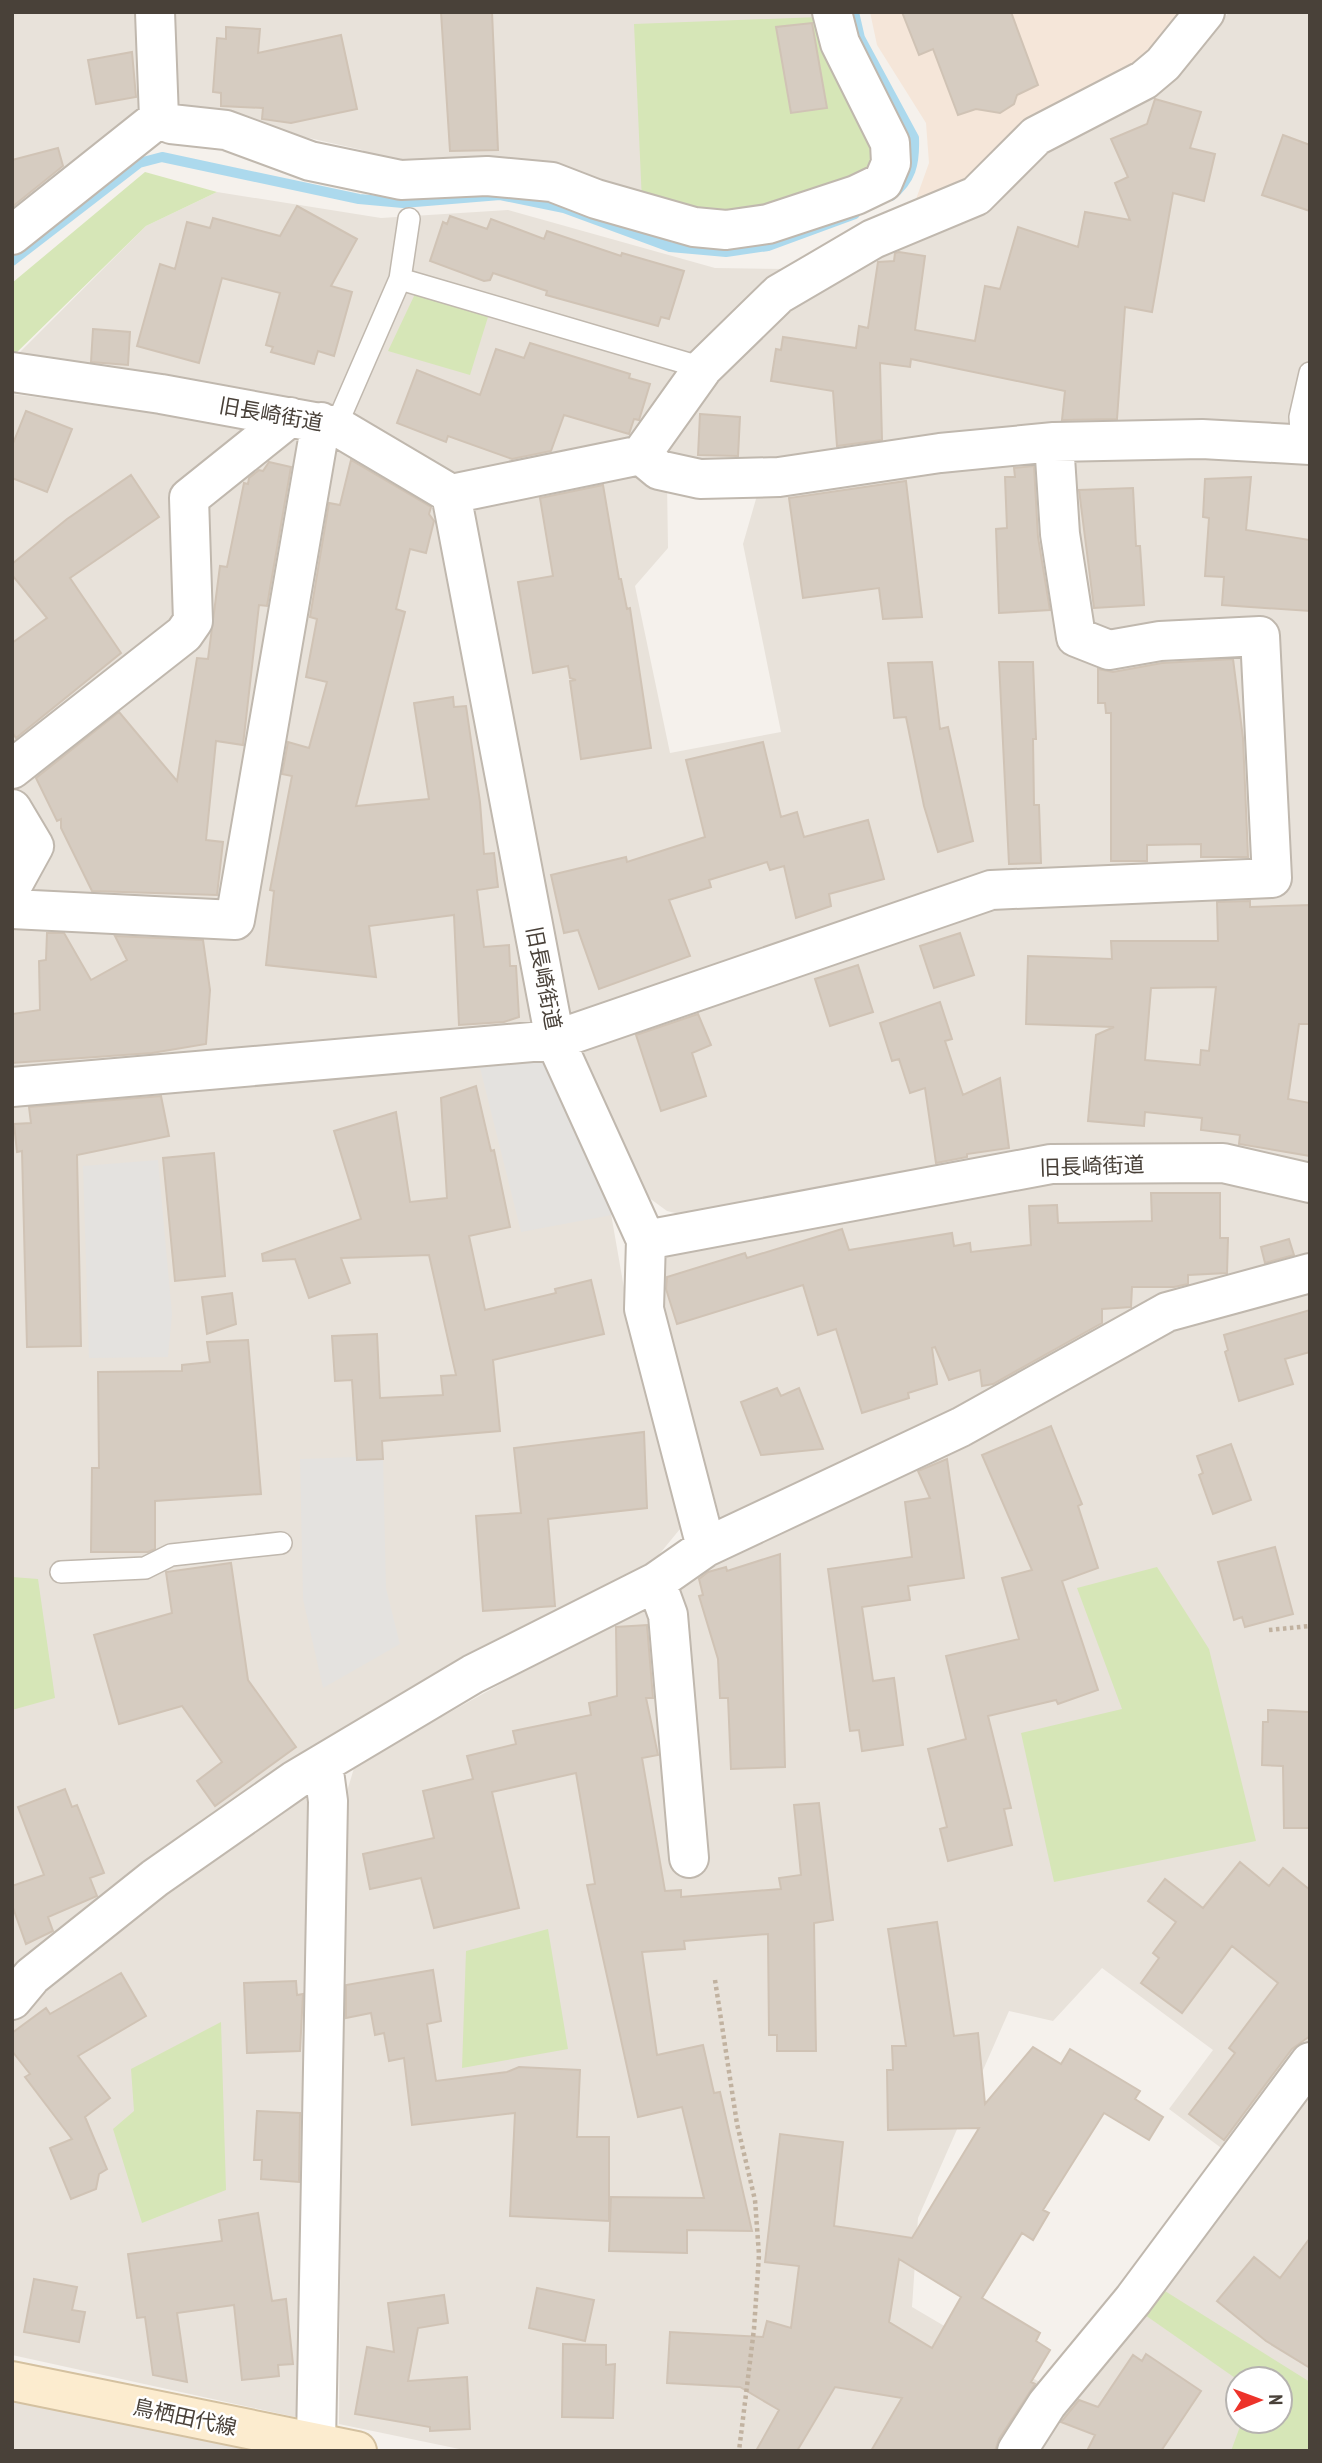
<svg xmlns="http://www.w3.org/2000/svg" width="1322" height="2463" viewBox="0 0 1322 2463" font-family="'PT Sans Narrow','Noto Sans JP',sans-serif">
	<style>
		.residential { fill: #e8e2da; fill-rule: evenodd }
		.commercial { fill: #f5e6d9 }
		.green { fill: #d6e6b7 }
		.parking { fill: #e4e2df }
		.lines { fill: none; stroke-linecap: round; stroke-linejoin: round }
		.stream { stroke: #acd9ed; stroke-width: 10 }
		.building { fill: #d6ccc1; stroke: #d0c3b5; stroke-width: 2; fill-rule: evenodd }
		.lane-casing { stroke: #c0b8ae; stroke-width: 24 }
		.street-casing { stroke: #c0b8ae; stroke-width: 42 }
		.secondary-casing { stroke: #d4c1a0; stroke-width: 42 }
		.path { stroke: #c1b2a0; stroke-width: 4.5; stroke-dasharray: 3.5 3.5; stroke-linecap: butt }
		.lane { stroke: #fff; stroke-width: 21 }
		.street { stroke: #fff; stroke-width: 38 }
		.secondary { stroke: #fceccf; stroke-width: 38 }
		.labels { text-anchor: middle; dominant-baseline: central; stroke-width: 5; stroke-linejoin: round; paint-order: stroke }
		.street-label { font-size: 21px; fill: #494139; stroke: #fff }
	</style>
	<rect width="100%" height="100%" fill="#f5f1ec"/>
	<path class="residential" d="M12,12H818L845,97L877,146L757,218L395,169L362,150L185,110L12,245Z
		M1229,12H1310V438L774,467L663,458L719,365L815,279L1057,138L1173,81Z
		M217,192L381,218L508,210L715,268L789,269L638,447L460,479L14,358L146,226Z
		M12,394L337,437L441,500L606,1185L632,1334L680,1529L648,1568L12,1980Z
		M1060,449L1310,456V1171L1217,1153L704,1220L667,1211L637,1189L565,1016L467,501L634,463L667,482L668,548L635,586L670,753L781,732L743,544L758,492Z
		M1070,1181L1243,1183L1310,1197V2451H469L339,2424L344,1801L355,1765L680,1584L720,1518L659,1293L665,1254ZM1102,1968L1213,2050L1169,2109L1232,2156L1048,2387L912,2307L918,2218L1009,2011L1053,2021ZM1238,2379H1280V2421H1238Z
		M301,1794L314,1805L308,2397L295,2417L12,2355V2018L54,1970Z
		M12,2398L271,2451H12Z"/>
	<path class="commercial" d="M870,12H1185L1141,64L971,181L915,202L929,163L926,123L877,45Z"/>
	<path class="green" d="M819,17L845,97L877,146L871,175L757,218L642,202L634,24Z
		M145,172L217,192L146,226L12,357V283Z
		M415,294L488,317L470,375L388,351Z
		M1157,1567L1209,1649L1256,1841L1054,1882L1021,1733L1122,1709L1077,1588Z
		M12,1577L38,1579L55,1698L12,1710Z
		M548,1929L568,2049L462,2068L466,1951Z
		M221,2022L226,2190L142,2223L113,2129L134,2111L131,2069Z
		M1165,2291L1310,2382V2451H1231L1242,2421H1280V2379L1238,2380L1145,2315Z"/>
	<path class="parking" d="M546,1060L606,1185L612,1215L521,1232L479,1064Z
		M158,1160L172,1314L168,1357L89,1358L83,1166Z
		M383,1456L386,1588L400,1644L323,1688L303,1599L300,1459Z"/>
	<g class="lines">
		<path class="stream" d="M854,12L860,38L914,138C915,164 911,180 891,196
			M12,261L139,163L162,157L359,199L403,203L500,195L564,208L670,247L726,252L768,246L855,214"/>
	</g>
	<path class="building" d="M441,12H492L498,150L450,151Z
		M902,12H1011L1038,85L1017,95L1014,104L1000,113L976,109L958,115L933,49L919,55Z
		M812,23L827,108L791,113L776,27Z
		M226,27L260,29L258,53L341,35L357,109L291,123L262,119L263,108L221,106V93L213,92L217,38L226,39Z
		M132,52L136,97L96,104L88,60Z
		M1155,99L1201,112L1190,148L1215,154L1204,201L1173,193L1152,312L1125,307L1117,419L1062,420L1065,391L911,359L910,367L880,363L882,440L837,446L833,391L771,381L776,349L781,350L783,337L856,348L859,326L868,328L878,262L894,261L895,253L899,252L925,256L915,330L975,341L985,286L1000,289L1018,227L1078,247L1085,212L1130,220L1115,183L1128,177L1111,139L1147,124Z
		M1283,135L1310,145V211L1262,195Z
		M58,148L63,166L12,207V160Z
		M297,206L357,239L331,286L352,292L334,356L318,351L314,364L271,352L273,347L266,345L280,293L222,278L199,363L137,346L160,264L175,269L187,222L210,228L213,218L280,236Z
		M450,216L487,229L491,219L544,239L547,231L621,256L622,253L684,271L669,319L661,317L658,326L546,295L547,291L493,273L490,280L484,281L430,261L443,222L447,224Z
		M93,329L130,332L128,365L91,362Z
		M530,343L630,374L629,378L650,384L639,420L634,419L629,434L564,415L551,451L512,459L448,436L446,442L397,423L417,370L480,395L496,349L524,358Z
		M26,411L72,429L47,492L12,478V446Z
		M700,414L740,417L738,456L698,455Z
		M351,460L431,507L429,514L434,521L426,553L410,549L396,609L405,612L356,806L429,799L414,703L453,697L454,707L466,706L480,802L484,854L494,853L498,887L477,890L484,947L509,945L510,966H516L519,1017L504,1022L459,1025L454,915L369,926L376,977L266,965L274,891L270,890L292,776L282,774L288,742L309,748L327,682L306,677L317,619L310,617L329,503L340,505Z
		M269,462L291,467L267,606L259,605L243,745L216,741L206,840L223,842L217,895L92,891L61,828V819L57,821L36,778L119,712L177,781L197,658L208,659L220,566L227,567L244,483L248,484L249,478L259,470L263,471Z
		M1034,466L1038,537L1050,610L999,613L996,529L1007,528L1005,477H1015L1014,468Z
		M131,475L159,517L70,578L121,653L16,738L12,732V643L47,618L12,575V564L67,519Z
		M1251,477L1246,530L1310,540V611L1222,605L1224,577L1205,576L1209,518L1203,517L1205,479Z
		M906,481L922,617L883,619L879,588L803,598L789,498Z
		M603,485L619,579H621L627,609L630,608L651,748L581,759L570,681L576,680L570,678L568,666L533,673L518,582L553,576L540,498Z
		M1133,488L1136,546H1140L1144,605L1094,608L1079,490Z
		M1233,659L1243,738L1248,857H1201V844L1147,845V861H1111V713H1106L1105,703H1098V669L1113,672L1162,663Z
		M932,662L940,729L948,727L973,841L938,852L924,806L906,717L894,718L888,663Z
		M999,662H1033L1036,739H1033L1034,805H1039L1041,863L1009,864Z
		M763,742L781,817L797,812L804,837L868,820L884,879L829,894L831,906L796,918L784,866L770,870L767,862L709,880L711,887L669,900L690,956L599,989L578,930L564,933L551,875L626,857L627,862L705,837L686,760Z
		M1250,901V907L1310,905V1024H1299L1288,1099L1310,1103V1156L1239,1144L1240,1135L1201,1130L1202,1118L1145,1112L1144,1126L1088,1121L1096,1035L1114,1027L1026,1024L1028,956L1112,959L1111,941H1218L1217,902ZM1216,987L1209,1051L1201,1050L1200,1065L1145,1060L1151,988Z
		M47,933H64L91,980L127,960L115,936L203,940L210,990L206,1044L152,1053L12,1063V1014L40,1010L39,961L46,960Z
		M960,933L974,975L934,988L920,946Z
		M858,965L873,1012L830,1026L815,979Z
		M940,1002L952,1039L945,1041L963,1095L1000,1078L1009,1148L967,1154V1157L936,1163L925,1088L910,1093L899,1059L892,1061L880,1023Z
		M698,1014L711,1045L692,1053L706,1096L661,1111L636,1035Z
		M476,1086L491,1151L494,1150L510,1227L469,1236L485,1310L556,1293L555,1289L591,1280L604,1334L493,1360L500,1431L382,1441L383,1459L357,1460L352,1380L335,1381L332,1336L377,1334L380,1398L443,1395L441,1376L456,1375L429,1255L341,1258L350,1283L309,1298L295,1259L263,1261L262,1254L361,1219L334,1131L396,1112L410,1202L447,1198L441,1098Z
		M161,1096L169,1136L77,1155L81,1346L27,1347L22,1151L17,1152L14,1124L31,1123L29,1107Z
		M214,1153L225,1276L175,1281L163,1158Z
		M1151,1193H1220V1238H1228L1227,1273L1188,1275V1284L1174,1287H1132L1131,1307L1102,1309V1323L993,1384L982,1386L980,1370L949,1380L935,1347L932,1348L937,1384L908,1393L909,1398L862,1413L836,1329L818,1335L803,1285L677,1324L666,1289L667,1277L745,1253L747,1258L842,1229L849,1250L952,1233L954,1246L970,1243L971,1252L1031,1245L1029,1206L1057,1205L1058,1223L1152,1221Z
		M1289,1239L1294,1255L1265,1263L1261,1247Z
		M232,1293L236,1324L207,1334L202,1297Z
		M1310,1310V1352L1285,1359L1293,1384L1239,1401L1225,1352L1228,1350L1224,1335Z
		M248,1340L261,1494L155,1501V1549L148,1552H91L92,1468H99L98,1372L182,1371V1365L210,1362L207,1342Z
		M777,1388L781,1396L799,1388L823,1449L761,1455L741,1402Z
		M1051,1426L1082,1504L1078,1506L1098,1568L1062,1581L1098,1690L1058,1704L1056,1700L988,1716L1011,1808L1004,1809L1012,1845L948,1861L940,1829L947,1827L928,1749L966,1739L946,1656L1019,1639L1002,1578L1032,1570L982,1455Z
		M644,1432L647,1508L548,1519L555,1606L483,1611L476,1516L521,1513L514,1448Z
		M1231,1444L1251,1500L1213,1514L1199,1475L1203,1473L1197,1456Z
		M947,1459L964,1578L908,1586L910,1600L862,1607L873,1681L894,1678L903,1745L862,1751L859,1730L850,1731L828,1569L912,1557L905,1502L930,1498L918,1471Z
		M1275,1547L1293,1614L1245,1627L1242,1617L1234,1620L1218,1562Z
		M780,1554L785,1767L731,1769L728,1698H720L718,1659L699,1596L703,1595L699,1579L708,1572L726,1567L727,1571Z
		M231,1563L248,1680L296,1747L215,1806L197,1781L222,1762L182,1706L119,1724L94,1635L172,1613L166,1572Z
		M647,1625L653,1698H646L658,1755L642,1758L665,1891L681,1890V1897L781,1889L779,1878L801,1875L794,1805L819,1803L833,1920L814,1923L816,2051H777V2035H769L768,1934L684,1941L685,1949L642,1952L657,2055L703,2045L714,2093L720,2092L752,2231L687,2230V2253L609,2251L611,2197L704,2198L682,2107L638,2117L587,1885L595,1884L576,1773L492,1792L519,1908L434,1928L421,1878L370,1889L363,1854L434,1838L423,1791L473,1779L467,1756L516,1744L513,1731L591,1715L589,1703L617,1696L616,1627Z
		M1268,1710L1309,1712L1310,1828H1284L1283,1766L1262,1765L1263,1722H1268Z
		M65,1789L72,1807L77,1805L104,1873L90,1878L97,1896L48,1917L53,1931L26,1944L12,1905V1886L44,1875L18,1807Z
		M1240,1862L1269,1886L1283,1868L1310,1890V2036L1292,2049L1224,2140L1189,2114L1235,2053L1229,2048L1278,1983L1232,1946L1182,2013L1141,1983L1159,1958L1153,1953L1176,1922L1148,1901L1165,1879L1203,1908Z
		M937,1922L954,2036L978,2033L985,2104L1033,2047L1061,2064L1070,2049L1140,2091L1135,2099L1163,2117L1149,2140L1104,2113L1043,2210L1049,2213L1033,2240L1022,2233L982,2298L1040,2333L1036,2341L1050,2350L1031,2382L1035,2384L999,2439L995,2451H871L902,2398L835,2387L797,2451H756L779,2410L740,2387L667,2383L670,2332L763,2337L767,2321L791,2328L799,2266L765,2262L780,2134L843,2142L834,2226L912,2238L979,2128L888,2130L887,2070H893L892,2046H906L888,1929ZM899,2259L961,2297L932,2348L889,2322Z
		M433,1970L441,2021L427,2024L436,2081L507,2072L519,2067L580,2070L577,2137H609V2221L510,2216L515,2113L412,2125L404,2058L389,2061L384,2033L375,2035L371,2013L346,2018V1985Z
		M121,1973L146,2016L78,2056L110,2098L85,2117L107,2169L99,2174L96,2189L71,2199L50,2148L72,2139L25,2077L30,2074L12,2051V2033L46,2008L50,2014Z
		M296,1981L297,1995L303,1994L300,2051L247,2053L244,1983Z
		M257,2111L300,2113L299,2182L261,2179L262,2160H254Z
		M258,2213L272,2301L286,2299L293,2364L278,2365L279,2376L242,2380L234,2305L177,2313L187,2382L153,2375L145,2317L137,2318L128,2254L222,2241L219,2220Z
		M1310,2238V2368L1266,2341L1217,2301L1254,2257L1280,2278Z
		M34,2279L77,2287L72,2310L85,2312L79,2342L24,2332Z
		M537,2288L594,2300L585,2341L529,2328Z
		M444,2295L448,2323L418,2328L408,2381L467,2377L470,2429L430,2431V2427L355,2414L367,2347L394,2352L388,2303Z
		M563,2344L606,2345V2365L615,2364L613,2418L562,2417Z
		M1146,2354L1201,2391L1161,2451H1087L1095,2435L1061,2422L1079,2400L1098,2407L1133,2355L1142,2361Z"/>
	<g class="lines">
		<defs>
			<path id="lane" d="M400,279L703,368
				M336,426L400,279L409,219
				M1302,445L1300,417L1310,373
				M61,1572L145,1568L171,1555L281,1543"/>
			<path id="street" d="M155,12L159,118L171,124L226,130L310,161L401,180L487,176L552,182L596,199L694,227L726,230L768,224L856,195L883,182L891,163L890,143L840,43L832,12
				M12,235L159,118
				M12,372L161,394L336,426L451,494L555,1040L646,1240L644,1309L706,1547
				M641,455L703,368L779,294L873,239L976,196L1036,136L1144,80L1163,64L1205,12
				M451,494L641,455L659,470L700,479L779,477L940,453L1054,442L1202,439L1310,445
				M12,769L184,634L193,621L189,498L290,417
				M12,809L34,846L12,886
				M12,909L235,920L321,422
				M12,1087L555,1040L991,890L1272,878L1260,636L1160,641L1109,650L1076,637L1060,534L1054,442
				M646,1240L1051,1164L1223,1163L1310,1183
				M656,1582L668,1615L689,1858
				M12,2000L32,1976L155,1878L295,1780L473,1674L656,1582L706,1547L961,1427L1167,1312L1310,1273
				M316,2443L328,1801L323,1764
				M1017,2451L1047,2404L1133,2300L1310,2062"/>
			<path id="secondary" d="M12,2381L357,2451"/>
		</defs>
		<use href="#lane" class="lane-casing"/>
		<use href="#street" class="street-casing"/>
		<use href="#secondary" class="secondary-casing"/>
		<path class="path" d="M1269,1630L1310,1626
			M715,1980L737,2124L755,2200L759,2255L754,2329L739,2451"/>
		<use href="#lane" class="lane"/>
		<use href="#street" class="street"/>
		<use href="#secondary" class="secondary"/>
	</g>
	<g class="labels">
		<g class="street-label">
			<text transform="translate(271 414) rotate(10)">旧長崎街道</text>
			<text transform="translate(544 978) rotate(79)">旧長崎街道</text>
			<text transform="translate(1092 1166) rotate(-2)">旧長崎街道</text>
			<text transform="translate(185 2417) rotate(12)">鳥栖田代線</text>
		</g>
	</g>
	<rect width="1322" height="2463" fill="none" stroke="#494139" stroke-width="28"/>
	<g transform="translate(1259 2400) rotate(89)"><circle r="33" fill="#ffffff" stroke="#b6b3b0" stroke-width="2"/>
	<path d="M0-5L12 26L0 18L-12 26Z" fill="#ed332a"/>
	<text y="-10" font-size="19" font-weight="bold" text-anchor="middle" fill="#494139">N</text>
	</g>
</svg>
